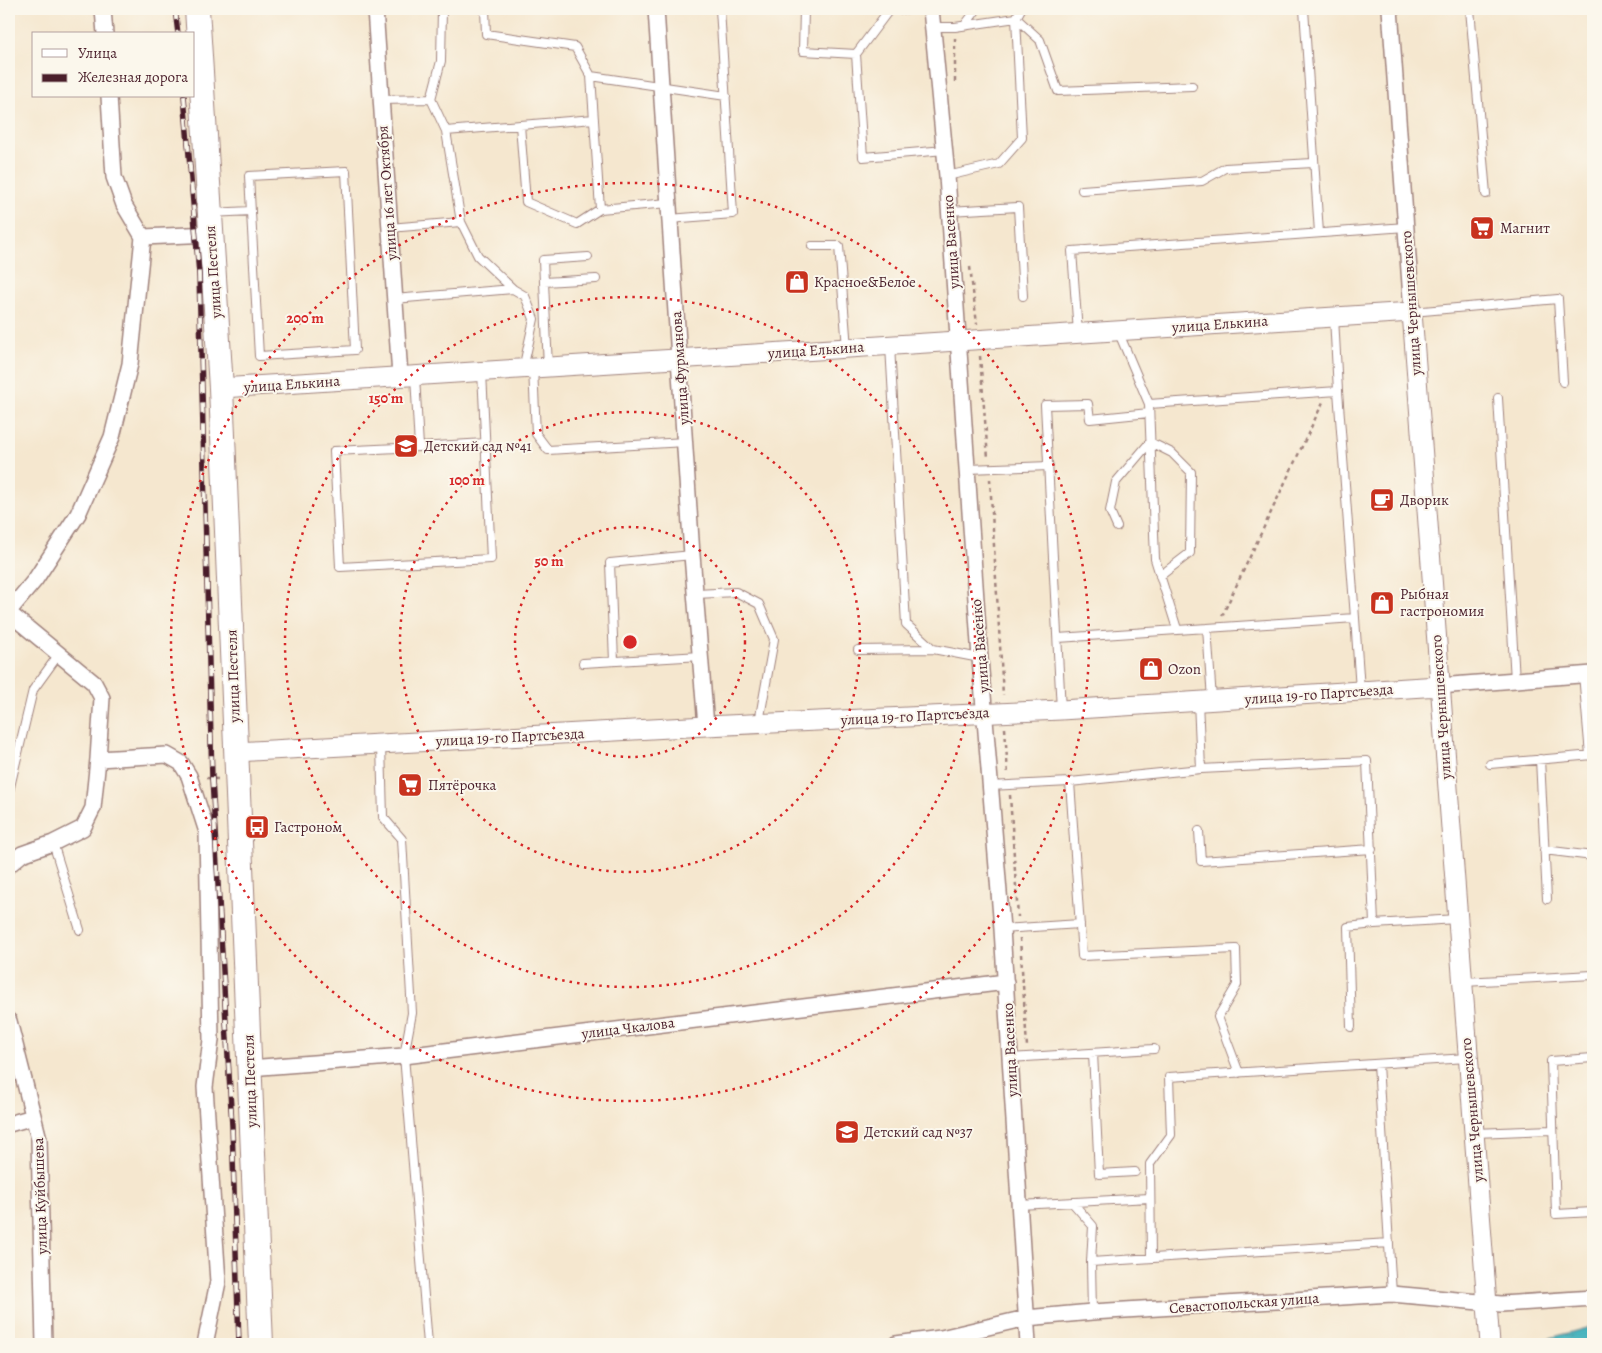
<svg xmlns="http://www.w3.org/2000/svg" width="1602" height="1353" viewBox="0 0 1602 1353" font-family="Alegreya,serif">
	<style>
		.water { fill: url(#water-ripples); stroke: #456873 }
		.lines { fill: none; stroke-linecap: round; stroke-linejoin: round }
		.service-casing { stroke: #a0837d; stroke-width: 10 }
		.minor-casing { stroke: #a0837d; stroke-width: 18 }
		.tertiary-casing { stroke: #a0837d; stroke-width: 21 }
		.primary-casing { stroke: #a0837d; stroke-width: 26 }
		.path { stroke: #a0837d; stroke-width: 2.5; stroke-dasharray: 4 4; stroke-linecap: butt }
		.service { stroke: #fff; stroke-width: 8 }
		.minor { stroke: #fff; stroke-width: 15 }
		.tertiary { stroke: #fff; stroke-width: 19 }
		.primary { stroke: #fff; stroke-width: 24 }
		.rail-casing { stroke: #4a1f2b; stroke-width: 5.5 }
		.rail { stroke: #fbf7ec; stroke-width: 4; stroke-dasharray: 11; stroke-linecap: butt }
		.ring { fill: none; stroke: #d62828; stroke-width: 2.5; stroke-dasharray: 2.5 5 }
		.labels { text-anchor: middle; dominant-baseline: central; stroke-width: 4; stroke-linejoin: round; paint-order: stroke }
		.street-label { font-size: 15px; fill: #4a1f2b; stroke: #fbf7ec }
		.poi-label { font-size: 15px; fill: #4a1f2b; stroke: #fbf7ec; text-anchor: start }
		.centre { fill: #d62828; stroke: #fbf7ec; stroke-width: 2.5 }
		.ring-label { font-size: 15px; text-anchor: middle; font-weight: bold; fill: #d62828; stroke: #fbf7ec; stroke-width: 4; stroke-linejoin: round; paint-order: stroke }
	</style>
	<defs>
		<pattern id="water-ripples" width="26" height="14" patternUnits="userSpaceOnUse" patternTransform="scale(1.25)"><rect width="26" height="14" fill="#40b0bb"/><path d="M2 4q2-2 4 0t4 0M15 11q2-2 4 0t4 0" fill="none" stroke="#388f98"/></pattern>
	</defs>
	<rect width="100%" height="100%" fill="#fbf7ec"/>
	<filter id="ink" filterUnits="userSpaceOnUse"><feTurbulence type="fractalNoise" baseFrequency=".02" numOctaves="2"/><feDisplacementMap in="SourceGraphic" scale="10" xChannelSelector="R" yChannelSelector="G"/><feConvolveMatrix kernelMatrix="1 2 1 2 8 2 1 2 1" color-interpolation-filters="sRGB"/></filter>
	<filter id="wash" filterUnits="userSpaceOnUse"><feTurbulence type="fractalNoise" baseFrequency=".0096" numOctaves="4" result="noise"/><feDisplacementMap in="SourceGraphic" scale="20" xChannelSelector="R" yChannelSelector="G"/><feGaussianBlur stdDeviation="1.12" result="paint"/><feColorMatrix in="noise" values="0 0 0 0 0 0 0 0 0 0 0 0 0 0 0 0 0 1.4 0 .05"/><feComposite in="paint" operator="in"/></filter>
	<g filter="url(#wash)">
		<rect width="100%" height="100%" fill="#f5e7cf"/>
		<path class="water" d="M1593,1326V1344H1545L1546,1339Z"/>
	</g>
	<g filter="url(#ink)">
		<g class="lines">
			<defs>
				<path id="service" d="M485,9L486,34L575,47L591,76L726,96
					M804,9L803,51L856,54
					M910,9L889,10L856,54L863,157L945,150
					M1304,9L1319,233
					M1470,9L1486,194
					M965,25L977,9
					M933,27H955L1016,18L1040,40L1058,91L1192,86
					M591,76L600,209L668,203
					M381,100L431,99
					M520,125L526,202L577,224L600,209
					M446,131L594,119
					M346,171L355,350L259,356L249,176Z
					M947,176L999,164L1022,138L1016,18L1021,9
					M1082,190L1202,181L1225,168L1313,163
					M949,211L1018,207L1023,296
					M211,213L251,211
					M669,219L733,214L720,9
					M389,228L461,222
					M812,246H839L847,348
					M544,282L543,260L588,257
					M513,289L525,296L534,319L523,369
					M394,299L513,289L478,256L461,222L446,131L431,99L441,61L442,9
					M1412,312L1558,299L1563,382
					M1334,317L1338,391
					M1118,331L1149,404L1155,559L1177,629
					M1078,333L1072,251L1406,227
					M890,346L906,624L933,649L980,658
					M548,367L544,282L596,279
					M533,368L536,434L548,450L685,442
					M415,376L419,447L334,451L340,567L491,559L482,372
					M1498,398L1515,680
					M1149,404L1338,391L1355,618
					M419,447L485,443
					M967,469L1049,466
					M1117,527L1110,511L1116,482L1150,442L1172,453L1191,472L1190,553L1160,576
					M696,594L736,592L759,604L774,639L759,722
					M1207,628L1212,700
					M1058,638L1355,618L1360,690
					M858,650L933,649
					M614,661L610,563L692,555
					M583,663L701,656
					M1583,674L1590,755
					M1198,701L1201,769
					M1061,710L1045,405L1088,404L1090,419L1149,413
					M381,745L383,817L402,839L412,1013L404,1056L428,1344
					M1540,759L1547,899
					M1490,764L1593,755
					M1070,782L1082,956L1236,949L1237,985L1218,1017L1239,1073
					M990,786L1070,782L1201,769L1367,761L1374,924L1457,919
					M9,791L33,690L59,654
					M1199,831L1201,861L1372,849
					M53,843L80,930
					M1544,850L1593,856
					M1002,929L1080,924
					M1464,982L1593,975
					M1351,1027L1348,927L1374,924
					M1093,1053L1099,1174L1135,1172
					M1010,1058L1154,1049
					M1593,1058L1551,1061L1556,1214L1593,1212
					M1378,1064L1392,1294
					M1475,1133L1552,1130
					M1072,1202L1093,1226L1091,1262
					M1019,1205L1150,1198
					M1151,1258L1150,1164L1171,1135L1169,1077L1467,1058
					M1092,1312L1091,1262L1389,1243"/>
				<path id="minor" d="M103,9L105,34
					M375,9L400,376
					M656,9L692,555L706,726
					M931,9L947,176L980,658L1002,929L1028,1344
					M1390,9L1412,312
					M143,237L211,234
					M9,611L35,580L78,514L112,437L130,364L143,237L124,205L114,177L109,96
					M9,613L94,683L102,698L98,759L93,808L83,828L53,843L22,854L9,865
					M1439,686L1593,674
					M98,759L167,755L181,763L189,776L207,832L211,1040L205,1087L218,1282L205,1344
					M9,1021L39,1139L44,1344
					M249,1068L404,1056L1006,982
					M9,1124L33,1117
					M896,1344L941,1338L1026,1318L1092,1312L1392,1294L1501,1304L1593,1298"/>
				<path id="tertiary" d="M221,388L1412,312L1490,1344
					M236,752L706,726L1061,710L1439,686"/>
				<path id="primary" d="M197,9L221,388L261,1344"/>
			</defs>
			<use href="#service" class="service-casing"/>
			<use href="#minor" class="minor-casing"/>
			<use href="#tertiary" class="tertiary-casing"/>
			<use href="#primary" class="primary-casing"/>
			<path class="path" d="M954,9V17
				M955,82V38
				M970,267L977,324
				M980,356L988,458
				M990,479L1003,695
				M1222,616L1323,402
				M1005,728L1008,775
				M206,778L218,779
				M1010,795L1018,917
				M1020,938L1027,1047"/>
			<use href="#service" class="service"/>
			<use href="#minor" class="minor"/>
			<use href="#tertiary" class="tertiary"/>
			<use href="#primary" class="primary"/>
			<defs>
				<path id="rail" d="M175,9L178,34
					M184,96L199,274L212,779L232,1126L239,1344"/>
			</defs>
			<use href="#rail" class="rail-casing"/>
			<use href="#rail" class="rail"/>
		</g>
	</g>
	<g class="ring">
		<circle cx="630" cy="642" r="115"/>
		<circle cx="630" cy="642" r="230"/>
		<circle cx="630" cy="642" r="345"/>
		<circle cx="630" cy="642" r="459"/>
	</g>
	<defs>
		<symbol id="supermarket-square" viewBox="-11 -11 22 22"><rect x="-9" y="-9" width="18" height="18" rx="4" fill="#c8321e" stroke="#fbf7ec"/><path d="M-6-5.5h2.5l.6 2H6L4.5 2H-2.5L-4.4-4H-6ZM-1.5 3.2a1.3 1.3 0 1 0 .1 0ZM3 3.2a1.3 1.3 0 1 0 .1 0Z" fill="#fff"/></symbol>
		<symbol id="shop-square" viewBox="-11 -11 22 22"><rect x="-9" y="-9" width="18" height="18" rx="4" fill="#c8321e" stroke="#fbf7ec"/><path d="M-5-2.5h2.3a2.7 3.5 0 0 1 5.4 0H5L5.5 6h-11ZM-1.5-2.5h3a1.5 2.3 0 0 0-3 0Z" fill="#fff"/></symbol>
		<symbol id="school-square" viewBox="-11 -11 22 22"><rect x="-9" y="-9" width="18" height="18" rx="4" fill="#c8321e" stroke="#fbf7ec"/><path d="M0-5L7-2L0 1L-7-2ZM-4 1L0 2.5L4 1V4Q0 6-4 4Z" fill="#fff"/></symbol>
		<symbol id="cafe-square" viewBox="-11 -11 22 22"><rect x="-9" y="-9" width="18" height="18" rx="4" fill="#c8321e" stroke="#fbf7ec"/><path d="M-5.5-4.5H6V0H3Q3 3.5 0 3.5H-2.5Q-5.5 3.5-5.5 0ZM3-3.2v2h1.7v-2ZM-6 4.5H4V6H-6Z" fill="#fff"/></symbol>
		<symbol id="bus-square" viewBox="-11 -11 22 22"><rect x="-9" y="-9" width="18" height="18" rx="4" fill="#c8321e" stroke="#fbf7ec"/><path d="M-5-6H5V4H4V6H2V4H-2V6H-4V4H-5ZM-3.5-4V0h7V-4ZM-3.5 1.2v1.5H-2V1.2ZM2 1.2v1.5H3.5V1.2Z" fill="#fff"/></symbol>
	</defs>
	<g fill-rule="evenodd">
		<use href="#supermarket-square" x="1468" y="214" width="28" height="28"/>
		<use href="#shop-square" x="783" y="268" width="28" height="28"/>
		<use href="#school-square" x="392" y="432" width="28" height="28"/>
		<use href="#cafe-square" x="1368" y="486" width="28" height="28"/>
		<use href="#shop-square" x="1368" y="589" width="28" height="28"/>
		<use href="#shop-square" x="1137" y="655" width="28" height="28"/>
		<use href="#supermarket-square" x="396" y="771" width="28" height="28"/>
		<use href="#bus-square" x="243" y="813" width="28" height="28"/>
		<use href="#school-square" x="833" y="1118" width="28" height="28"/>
	</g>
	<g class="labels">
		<g class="street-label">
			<text transform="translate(387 193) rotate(-94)">улица 16 лет Октября</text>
			<text transform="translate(951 242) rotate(-94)">улица Васенко</text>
			<text transform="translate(213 272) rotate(-94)">улица Пестеля</text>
			<text transform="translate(1411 303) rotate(-94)">улица Чернышевского</text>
			<text transform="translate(1220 324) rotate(-4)">улица Елькина</text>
			<text transform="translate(816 350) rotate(-4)">улица Елькина</text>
			<text transform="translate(680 368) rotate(-94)">улица Фурманова</text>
			<text transform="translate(292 384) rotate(-4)">улица Елькина</text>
			<text transform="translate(980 646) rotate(-95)">улица Васенко</text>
			<text transform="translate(233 676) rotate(-92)">улица Пестеля</text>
			<text transform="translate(1319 694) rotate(-4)">улица 19-го Партсъезда</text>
			<text transform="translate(1441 707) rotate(-94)">улица Чернышевского</text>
			<text transform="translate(915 716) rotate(-3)">улица 19-го Партсъезда</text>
			<text transform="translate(510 737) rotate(-3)">улица 19-го Партсъезда</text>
			<text transform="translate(628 1028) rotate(-7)">улица Чкалова</text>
			<text transform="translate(1010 1050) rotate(-93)">улица Васенко</text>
			<text transform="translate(250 1081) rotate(-92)">улица Пестеля</text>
			<text transform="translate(1472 1110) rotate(-95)">улица Чернышевского</text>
			<text transform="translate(40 1196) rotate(-92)">улица Куйбышева</text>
			<text transform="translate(1244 1303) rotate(-4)">Севастопольская улица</text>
		</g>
		<g class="poi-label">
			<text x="1500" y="228">Магнит</text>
			<text x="814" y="282">Красное&amp;Белое</text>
			<text x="424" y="446">Детский сад №41</text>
			<text x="1400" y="500">Дворик</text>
			<text x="1400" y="594">Рыбная<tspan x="1400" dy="17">гастрономия</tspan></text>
			<text x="1168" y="669">Ozon</text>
			<text x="428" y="785">Пятёрочка</text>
			<text x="274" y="827">Гастроном</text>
			<text x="864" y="1132">Детский сад №37</text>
		</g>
	</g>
	<circle cx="630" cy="642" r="8" class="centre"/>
	<g class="ring-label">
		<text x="305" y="323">200 m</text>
		<text x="386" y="403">150 m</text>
		<text x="467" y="485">100 m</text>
		<text x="549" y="566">50 m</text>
	</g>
	<rect width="1602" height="1353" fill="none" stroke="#fbf7ec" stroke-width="30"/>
	<rect x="32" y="32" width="162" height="65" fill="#fbf7ec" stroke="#b4a19f"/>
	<rect x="42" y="49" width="25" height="8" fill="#ffffff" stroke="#b4a19f"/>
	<text x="78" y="58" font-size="15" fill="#4a1f2b">Улица</text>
	<rect x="42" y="74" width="25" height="8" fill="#4a1f2b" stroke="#b4a19f"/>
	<text x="78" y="82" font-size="15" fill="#4a1f2b">Железная дорога</text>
</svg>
